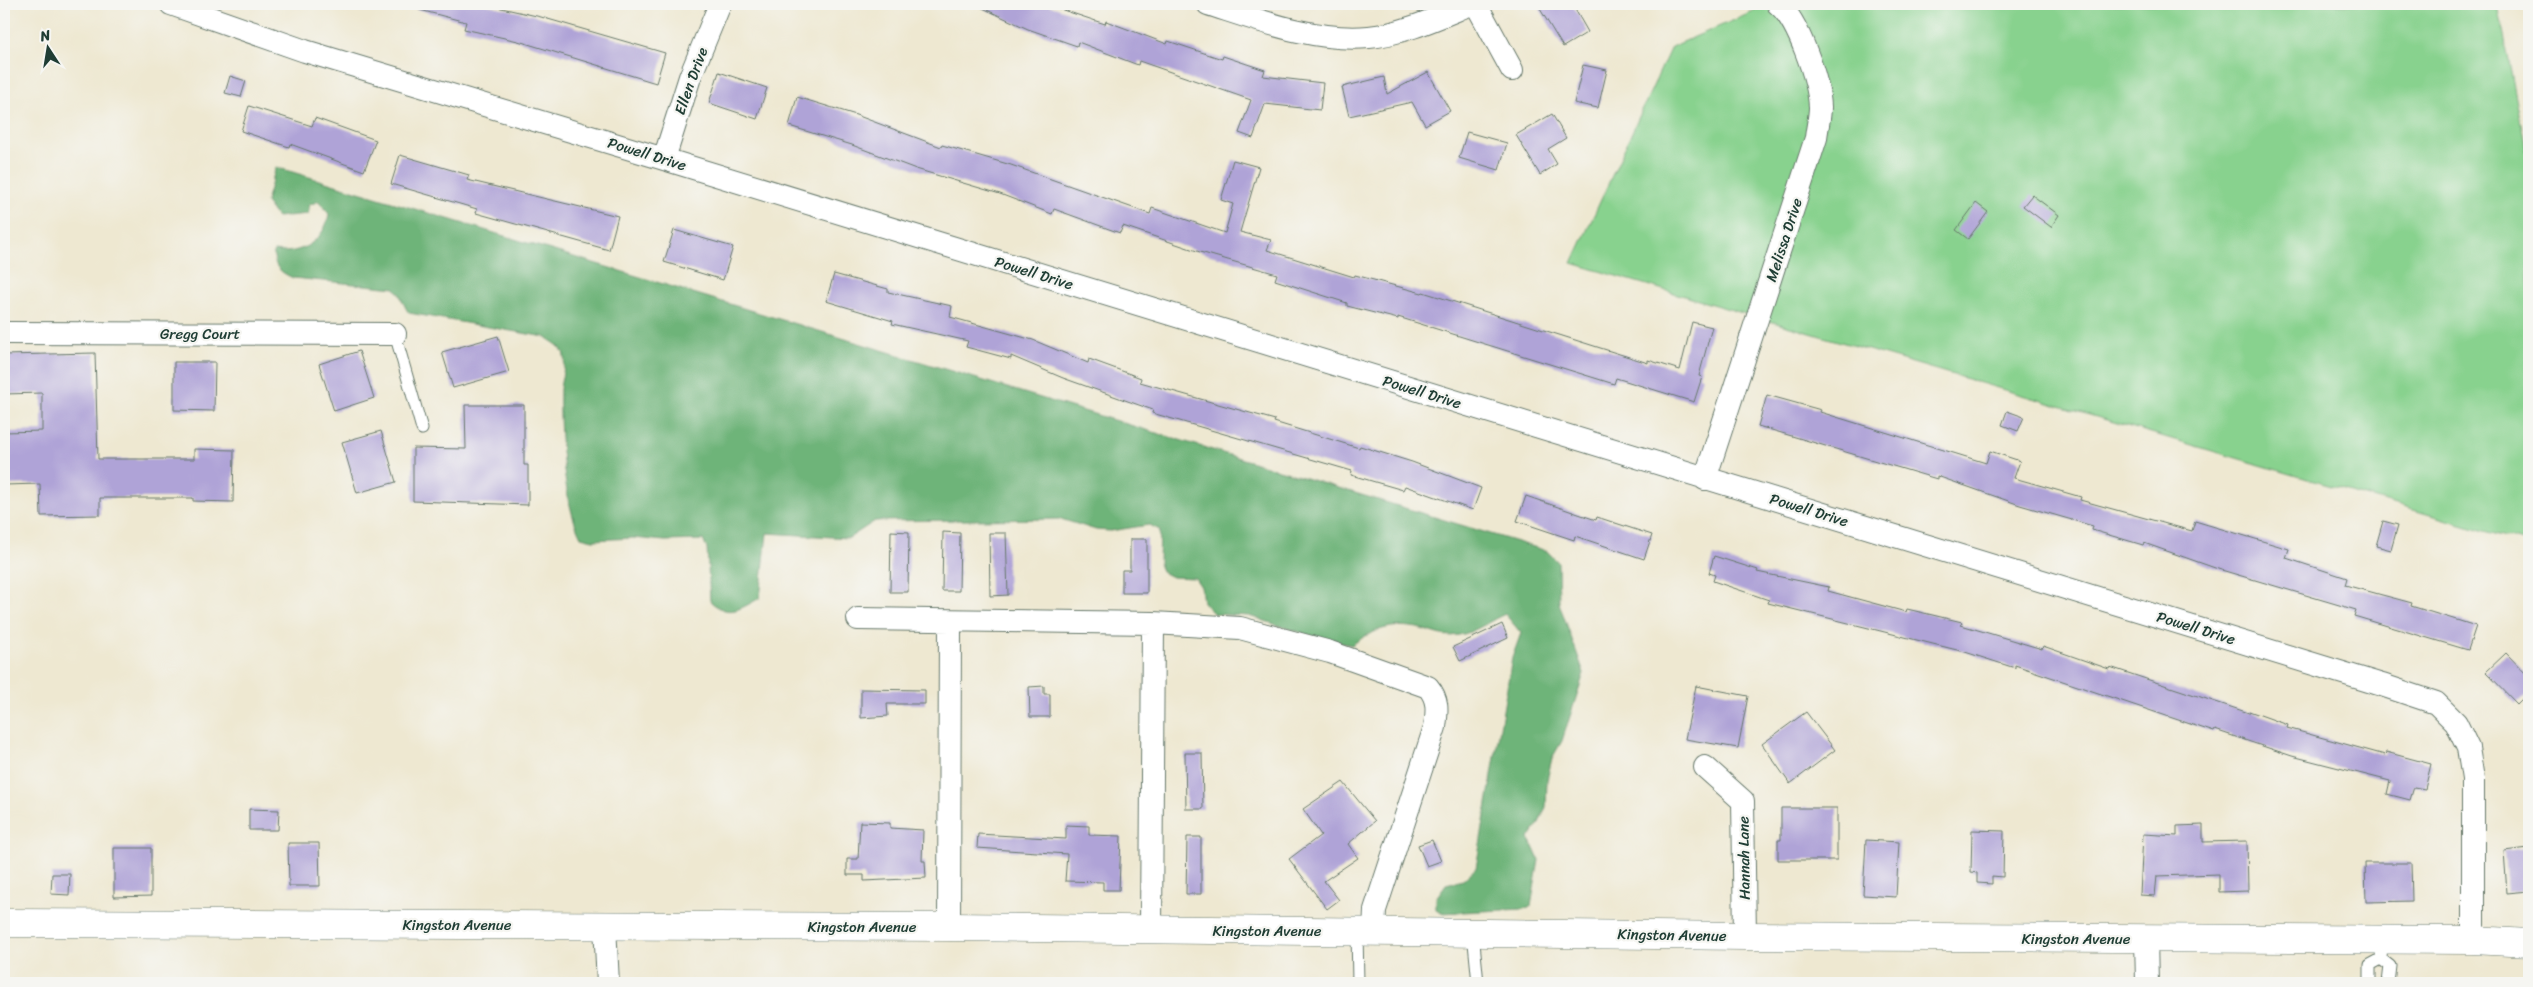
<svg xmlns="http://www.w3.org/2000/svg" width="2533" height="987" viewBox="0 0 2533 987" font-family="Sriracha,sans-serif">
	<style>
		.green { fill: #88d28e; stroke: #548861 }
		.forest { fill: #6eb479; stroke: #467856 }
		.building { fill: #afa3d7 }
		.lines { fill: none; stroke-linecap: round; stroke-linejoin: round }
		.service-casing { stroke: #67796b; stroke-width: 13 }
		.minor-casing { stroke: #67796b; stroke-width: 24 }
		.tertiary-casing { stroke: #67796b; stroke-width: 29 }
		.service { stroke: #fff; stroke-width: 11 }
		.minor { stroke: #fff; stroke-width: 22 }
		.tertiary { stroke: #fff; stroke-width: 28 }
		.labels { text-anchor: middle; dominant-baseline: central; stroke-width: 4.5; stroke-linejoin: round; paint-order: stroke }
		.street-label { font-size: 15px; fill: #1f3d34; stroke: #f6f6f2 }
	</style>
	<rect width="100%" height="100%" fill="#f6f6f2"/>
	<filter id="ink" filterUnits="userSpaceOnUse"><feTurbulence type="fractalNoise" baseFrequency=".02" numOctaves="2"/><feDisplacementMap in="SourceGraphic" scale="10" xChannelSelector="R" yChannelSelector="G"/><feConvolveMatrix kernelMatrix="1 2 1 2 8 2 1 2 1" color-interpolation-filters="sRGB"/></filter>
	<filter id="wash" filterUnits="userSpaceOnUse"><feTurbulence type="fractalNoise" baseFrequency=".0096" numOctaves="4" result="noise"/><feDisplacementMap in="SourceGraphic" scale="20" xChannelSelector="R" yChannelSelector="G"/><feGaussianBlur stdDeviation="1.12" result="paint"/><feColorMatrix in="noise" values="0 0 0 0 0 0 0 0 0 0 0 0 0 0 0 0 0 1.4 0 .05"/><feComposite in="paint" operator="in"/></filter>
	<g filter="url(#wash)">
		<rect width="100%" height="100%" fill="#eee8d1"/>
		<path class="green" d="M1757,4H2498L2529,165V544L1572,263L1671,47L1753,12Z"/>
		<path class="forest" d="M276,167L1547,551L1558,562L1559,603L1584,673L1562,741L1552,758L1547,780L1546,807L1538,825L1529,838L1539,860L1531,906L1523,909L1441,913L1436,910V898L1446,884L1463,880L1476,868L1512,658L1521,633L1505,614C1491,620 1474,633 1459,635C1438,639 1428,628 1410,627C1388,624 1369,632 1352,645L1328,641L1249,616L1214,614L1203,602L1201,587L1195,578L1172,577L1162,572L1159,563L1160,530L1149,525L1110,531L1096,530L1061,519L875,521L849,538L767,533L760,598C741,608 729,619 710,601L707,548L703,540L665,541L633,538L593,540L581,537C563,503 559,428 560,389C561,379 566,365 564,355C562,346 552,342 545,337L409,313C403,305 402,296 395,288L293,278C280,272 273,267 274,251C301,256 325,240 329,214L319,201L309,205L308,214L277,217L266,202Z"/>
		<g id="blocks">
			<path class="building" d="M416,4H484L541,17L665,53L656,83L518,41L464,29L466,22L416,9Z
				M974,4H1045L1105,24L1106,21L1167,44L1168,41L1222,59L1223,56L1265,70L1263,76L1323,83L1320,110L1265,104L1253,138L1239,133L1251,100L1139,61L1138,65L1078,42L1077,46L1028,29Z
				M1548,4H1572L1588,32L1563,47L1540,9Z
				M1583,65L1607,70L1598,108L1574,103Z
				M719,72L767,88L757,119L709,103Z
				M1428,72L1450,111L1425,125L1412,102L1349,116L1342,87L1384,77L1387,94Z
				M230,76L246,81L241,97L225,93Z
				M797,97L856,115L941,147L942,145L1011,165L1150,214L1152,208L1225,233L1233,204L1221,200L1233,160L1259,167L1240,232L1271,240L1267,250L1354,277L1355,275L1422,293L1423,292L1648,363V360L1680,370L1692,322L1712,327L1699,376L1702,377L1694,402L1616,378L1614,384L1398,317V319L1347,306V303L1275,280L1277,274L1200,252L1123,226L1120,233L1054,209L1052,214L1000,194L916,169L852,145L789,126Z
				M249,106L312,126L315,118L376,140L364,171L290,144L289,147L241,131Z
				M1552,114L1566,138L1548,149L1557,164L1540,175L1516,135Z
				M1467,132L1507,143L1499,170L1459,158Z
				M400,155L469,175L467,180L618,216L609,250L476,213L477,209L391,184Z
				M2032,195L2059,215L2051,227L2023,206Z
				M1976,203L1988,212L1968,239L1956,230Z
				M674,230L733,247L723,280L664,262Z
				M834,274L888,289V292L952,306L950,317L1033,340L1088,363L1089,359L1141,378L1140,382L1275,420L1274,422L1359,448L1360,446L1412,462L1481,488L1473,510L1405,486L1403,490L1351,475L1352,471L1152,413L1153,410L1063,378L1011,356V359L966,347L968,341L892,324L893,321L826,301Z
				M498,336L509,372L453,388L442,352Z
				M359,351L374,398L334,411L319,364Z
				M95,353L98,459H194V449L234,450L233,502L193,501V498H100V515L41,516L40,484L4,485V432L42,431V393L4,394V355Z
				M174,362H215L214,411L174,410Z
				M1767,395L1821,410L1820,412L1986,463L1990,451L2020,461L2014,478L2081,497L2080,500L2192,531L2195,521L2289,549L2286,558L2347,578L2345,585L2412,603L2411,606L2476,626L2468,650L2354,616L2356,610L2218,569L2144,543L2143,545L2092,530L2093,526L2020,505L1937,476V479L1758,426Z
				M465,405H524V465H528V505L413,501V448L466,449Z
				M2007,411L2024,417L2018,431L2002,425Z
				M381,431L396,482L357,493L342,442Z
				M1526,496L1596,520L1597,517L1652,535L1644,559L1575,536L1574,540L1517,521Z
				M2383,521L2398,525L2391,550L2376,546Z
				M891,531L909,532L908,592H890Z
				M943,532L960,533L959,591H942Z
				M989,533H1006L1008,595L990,596Z
				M1130,539H1147V593H1122V570H1130Z
				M1714,556L1758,570L1757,572L1829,587L1828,591L1906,612L1907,609L1962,622L1961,625L2042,649L2043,646L2109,669L2110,667L2249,713V711L2288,725L2287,728L2385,755L2386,752L2431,764L2425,789L2414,787L2410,800L2387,794L2390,781L2292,756L2215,730L2214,732L2015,665V668L1965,652L1768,603L1769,600L1713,581L1715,575L1709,573Z
				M1502,624L1508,638L1460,661L1453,647Z
				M2506,653L2529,677V692L2517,704L2486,672Z
				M1044,686V694H1050V717H1030L1029,687Z
				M1696,686L1748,696L1738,748L1685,739Z
				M861,689L925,690V704H887L888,716L861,718Z
				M1806,712L1835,750L1790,784L1762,744Z
				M1185,753H1202L1203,809H1186Z
				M1343,782L1375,821L1348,844L1358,858L1324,881L1339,900L1327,909L1289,859L1321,835L1303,809Z
				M1781,808H1837V860H1778V840H1781Z
				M249,809L279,810L278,830H249Z
				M860,822L890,823V828L923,830L922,861H925L926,878L864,881V875H847V859H858Z
				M1066,825L1089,826V835L1121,836L1119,890H1103V882L1065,881L1067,854L977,848L978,834L1066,839Z
				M2203,825V842L2247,841L2248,891L2219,892V874L2157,876L2155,896L2140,895L2143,834L2177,836V826Z
				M1972,830L2004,831L2003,877L1992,876V884L1977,883V873L1971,872Z
				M1187,837H1201V894H1186Z
				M1432,840L1441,861L1427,866L1418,845Z
				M1866,840L1899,842L1896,897L1863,895Z
				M288,843H319L320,886H289Z
				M114,848H151V896L114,897Z
				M2529,848V891L2507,893L2504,851Z
				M2365,863H2411L2412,901L2366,902Z
				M52,874H70L69,895L51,894Z"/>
		</g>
	</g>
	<g filter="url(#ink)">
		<use href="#blocks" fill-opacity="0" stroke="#67796b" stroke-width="1"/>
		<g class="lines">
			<defs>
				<path id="service" d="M395,334L422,429
					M1357,931L1358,983
					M1473,933L1478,983
					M2381,959L2390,966L2388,983
					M2370,983V965L2381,959L2382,940"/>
				<path id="minor" d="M171,4L305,51L664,159L2382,685L2436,703L2456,723L2468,748L2473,779V940
					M1208,4C1258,20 1315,42 1369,37C1403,34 1439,17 1471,4
					M1476,4L1512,70
					M664,159L690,77L720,4
					M4,333L395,334
					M1705,479L1816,138C1817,128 1820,117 1820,107C1819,81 1798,20 1778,4
					M858,619L1153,623L1240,628L1330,652L1428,687C1439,700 1437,711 1435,727L1375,910L1374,931
					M1705,767L1743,801L1745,936
					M605,926L608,983
					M949,927L950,622
					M1151,930L1153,623
					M2146,939L2147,983"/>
				<path id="tertiary" d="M4,923L949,927L1745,936L2473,940L2529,943"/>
			</defs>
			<use href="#service" class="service-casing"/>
			<use href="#minor" class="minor-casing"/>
			<use href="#tertiary" class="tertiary-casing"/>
			<use href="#service" class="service"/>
			<use href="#minor" class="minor"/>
			<use href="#tertiary" class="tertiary"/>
		</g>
	</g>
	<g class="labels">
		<g class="street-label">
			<text transform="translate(691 81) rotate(-70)">Ellen Drive</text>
			<text transform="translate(647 154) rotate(17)">Powell Drive</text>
			<text transform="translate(1784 240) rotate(-72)">Melissa Drive</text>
			<text transform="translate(1034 273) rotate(17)">Powell Drive</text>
			<text x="200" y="334">Gregg Court</text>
			<text transform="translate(1422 392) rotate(17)">Powell Drive</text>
			<text transform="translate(1809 510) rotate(17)">Powell Drive</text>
			<text transform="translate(2196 628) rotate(17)">Powell Drive</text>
			<text transform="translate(1744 858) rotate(-91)">Hannah Lane</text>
			<text x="457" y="925">Kingston Avenue</text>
			<text x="862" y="927">Kingston Avenue</text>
			<text x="1267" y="931">Kingston Avenue</text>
			<text transform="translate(1672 935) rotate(1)">Kingston Avenue</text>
			<text x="2076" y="939">Kingston Avenue</text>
		</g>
	</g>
	<rect width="2533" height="987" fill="none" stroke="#f6f6f2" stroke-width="20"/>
	<g transform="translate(48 48) rotate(348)" stroke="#f6f6f2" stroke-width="4" paint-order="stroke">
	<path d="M0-4L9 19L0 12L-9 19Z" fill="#1f3d34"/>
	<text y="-8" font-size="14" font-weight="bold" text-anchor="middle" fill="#1f3d34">N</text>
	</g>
</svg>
